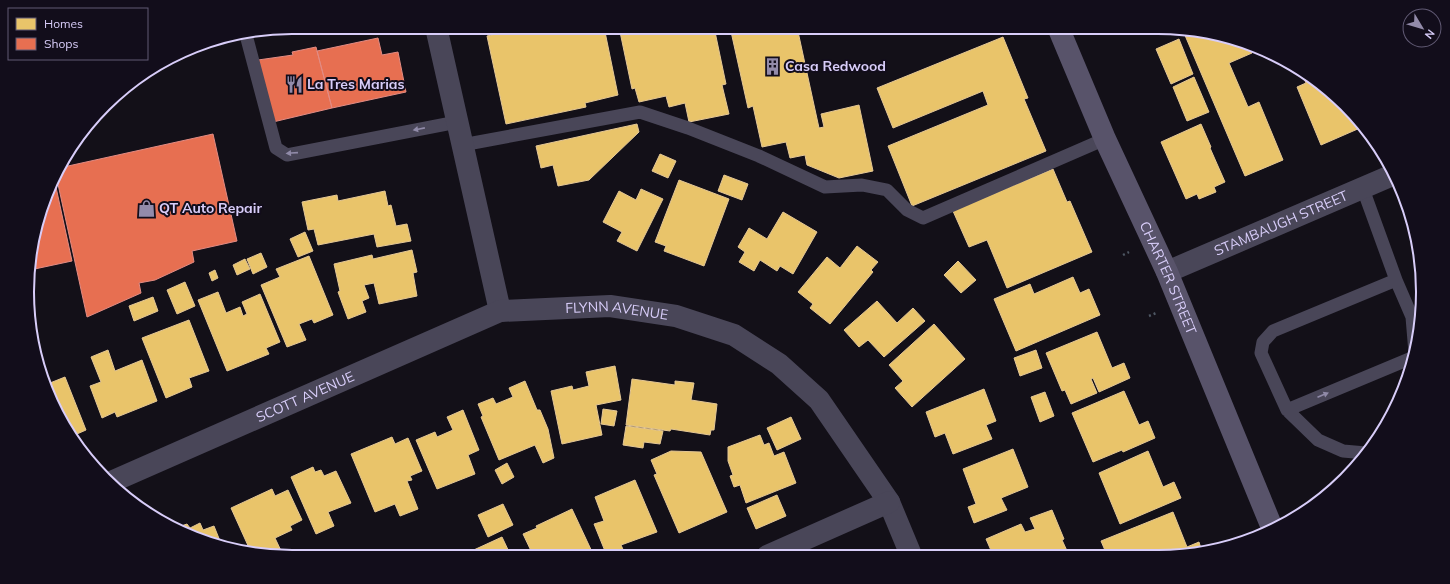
<svg xmlns="http://www.w3.org/2000/svg" width="1450" height="584" viewBox="0 0 1450 584" font-family="Mulish,sans-serif">
	<style>
		.homes { fill: #e9c46a; stroke: #e4c795 }
		.shops { fill: #e76f51; stroke: #e28b83 }
		.lines { fill: none; stroke-linecap: round; stroke-linejoin: round }
		.path { stroke: #4e5763; stroke-width: 2.5; stroke-dasharray: 2 3; stroke-linecap: butt }
		.lane { stroke: #494658; stroke-width: 13 }
		.street { stroke: #494658; stroke-width: 22 }
		.secondary { stroke: #58536a; stroke-width: 22 }
		.oneway { fill: #908aa8 }
		.labels { text-anchor: middle; dominant-baseline: central; stroke-width: 4; stroke-linejoin: round; paint-order: stroke }
		.poi-label { font-size: 14px; font-weight: bold; fill: #d8cdf9; stroke: #120d1b; text-anchor: start }
		.street-label { font-size: 14px; fill: #d8cdf9; stroke: #120d1b }
		.rim { fill: none; stroke: #d8cdf9; stroke-width: 2 }
	</style>
	<rect width="100%" height="100%" fill="#131018"/>
	<path class="homes" d="M527,27H604L618,95L585,103L586,107L506,124L487,36Z
		M619,27H714L726,84L722,85L729,114L689,122L685,103L669,107L666,96L639,102L635,88L632,89Z
		M730,27H797L819,128L824,127L821,114L859,105L873,171L839,178L807,165L805,155L790,158L786,142L762,147L753,106L748,108Z
		M1187,32L1243,41L1247,43L1252,53L1229,63L1248,107L1259,102L1283,160L1245,176L1184,33Z
		M1003,37L1028,98L1024,99L1046,151L912,206L888,146L988,105L983,91L893,128L877,88Z
		M1179,39L1193,74L1171,84L1156,49Z
		M1300,69L1333,93L1354,116L1360,128L1321,145L1297,87L1306,83Z
		M1194,77L1209,112L1187,121L1173,87Z
		M637,124L639,132L589,180L558,186L553,165L541,168L536,146Z
		M1201,124L1211,147L1210,148L1225,182L1214,187L1216,192L1199,199L1197,194L1186,199L1161,142Z
		M660,154L676,161L668,178L652,171Z
		M1053,169L1067,202L1070,201L1092,252L1007,288L987,240L969,247L953,211Z
		M724,175L748,184L742,200L718,191Z
		M679,180L729,199L704,266L664,251L666,246L655,242Z
		M641,189L663,199L637,251L617,241L622,232L603,222L619,191L636,200Z
		M385,191L388,206L391,205L396,226L407,224L411,241L377,247L374,234L318,245L314,229L308,230L302,202L337,195L338,201Z
		M783,212L817,232L793,274L780,266L777,271L760,260L754,271L739,262L745,252L738,247L749,228L767,239Z
		M305,232L313,251L298,257L290,239Z
		M857,246L878,262L871,270L873,272L830,324L810,308L813,304L798,292L827,257L840,268Z
		M412,250L417,272L413,273L417,296L379,304L374,283L364,285L369,298L362,301L366,312L348,319L338,292L340,291L334,264L372,255L373,259Z
		M261,253L267,267L253,274L247,259Z
		M309,256L333,315L314,323L312,319L299,324L306,340L287,347L261,285L280,277L276,269Z
		M245,259L250,269L237,275L233,265Z
		M958,261L976,280L961,293L944,275Z
		M215,270L218,278L212,281L209,273Z
		M1073,277L1080,293L1089,289L1100,315L1016,351L994,299L1030,284L1034,294Z
		M185,282L195,306L177,314L167,290Z
		M218,292L226,313L240,307L243,316L247,314L242,302L260,294L280,342L266,348L269,354L227,371L198,300Z
		M153,297L158,311L134,321L129,306Z
		M877,301L897,323L913,308L925,321L884,357L868,340L859,347L844,330Z
		M189,320L209,371L189,378L192,387L166,398L142,338Z
		M934,324L965,359L912,407L895,388L903,381L889,365Z
		M1097,332L1112,368L1124,363L1130,378L1099,392L1093,378L1091,379L1097,393L1071,404L1065,390L1062,391L1046,353Z
		M108,350L115,371L142,360L157,401L117,417L115,412L102,418L90,386L101,382L91,357Z
		M1036,350L1042,368L1020,376L1014,358Z
		M615,366L621,400L596,405L602,435L562,444L551,391L572,386L573,390L589,386L586,372Z
		M65,377L86,430L70,437L47,394L45,385Z
		M632,379L675,385V381L694,383L691,400L717,404L714,430H711L710,435L671,429L670,431L626,425Z
		M525,381L537,410H540L548,429L554,458L543,463L535,445L499,460L481,417L483,416L478,404L493,398L496,404L513,397L509,388Z
		M984,389L996,421L986,425L992,439L953,454L945,433L935,437L926,412Z
		M1124,391L1139,425L1148,421L1155,438L1123,452L1122,450L1093,462L1072,413Z
		M1045,392L1054,416L1040,422L1031,397Z
		M603,409L617,411L614,426L601,424Z
		M463,410L479,450L468,455L475,474L437,489L416,440L435,432L437,437L453,430L447,417Z
		M791,417L801,439L777,450L767,428Z
		M626,426L663,431L660,444L644,442L643,448L623,445Z
		M760,435L764,445L769,443L774,456L784,452L796,483L746,503L740,485L734,487L730,476L733,475L728,461V447Z
		M392,437L395,444L408,438L422,471L410,476L412,480L407,481L418,509L400,516L395,504L375,512L351,454Z
		M1013,449L1028,487L1001,498L1007,510L974,523L968,507L976,504L963,469Z
		M671,451L701,452L727,512L679,533L654,475L657,474L651,460Z
		M1148,451L1163,487L1174,482L1181,498L1120,524L1099,473Z
		M507,463L514,477L502,484L495,470Z
		M313,467L315,472L321,470L324,476L336,471L351,503L328,512L334,526L316,534L291,477Z
		M635,480L657,532L621,545L626,556H607L594,524L604,521L595,497Z
		M272,489L275,496L288,490L302,520L290,526L292,530L275,538L283,555L250,550L231,508Z
		M777,495L786,516L756,529L747,508Z
		M503,504L513,525L488,537L478,515Z
		M572,509L594,556H541L547,553L545,550L533,555L523,534L537,528L536,526Z
		M1052,510L1064,539L1062,540L1068,553L1064,555H993L986,539L1021,524L1025,532L1035,529L1030,518Z
		M1173,512L1187,547L1199,542L1202,552L1193,555H1107L1101,541Z
		M200,523L203,530L214,526L222,546L207,543L178,527L187,524L190,528Z
		M502,537L511,556L466,557L465,554Z
		M452,552L453,557H442Z"/>
	<path class="shops" d="M922,27H937L935,32Z
		M378,38L382,55L398,52L406,92L332,108L317,51Z
		M316,47L332,108L273,122L258,60L293,55L292,52Z
		M213,134L237,241L192,251L194,262L155,280L139,283L141,293L87,317L56,175L59,168Z
		M54,178L72,261L30,270L29,257L41,207Z"/>
	<g class="lines">
		<path class="path" d="M1123,255L1129,252
			M1149,316L1156,313"/>
		<path class="lane" d="M246,35L276,148L287,155L457,122
			M462,145L640,112L688,128L759,156L825,187L862,185L887,190L907,210L923,218L1105,139
			M1363,189L1396,280
			M1287,410L1414,357
			M1366,453L1343,451L1318,440L1287,410L1261,353L1263,342L1273,331L1396,280L1412,317L1415,353"/>
		<g class="street">
			<path d="M436,27L500,311"/>
			<path id="s1" d="M1167,272L1395,174"/>
			<path id="s2" d="M111,482L500,311L610,306L676,316L734,335L779,364L819,400L889,502L911,555"/>
			<path d="M767,556L889,502"/>
		</g>
		<path class="secondary" id="s3" d="M1058,27L1105,139L1167,272L1273,530"/>
	</g>
	<defs><path id="oneway-solid" d="M-6-.8H1V-3.2L6.5 0L1 3.2V.8H-6Z"/></defs>
	<g class="oneway">
		<use href="#oneway-solid" transform="translate(419 129) rotate(169)"/>
		<use href="#oneway-solid" transform="translate(292 153) rotate(176)"/>
		<use href="#oneway-solid" transform="translate(1323 395) rotate(-23)"/>
	</g>
	<defs>
		<symbol id="building-bare" viewBox="-9 -9 18 18"><path d="M-4-6H4V6H1V3H-1V6H-4ZM-2.5-4.3h1.7v1.8h-1.7ZM.8-4.3h1.7v1.8H.8ZM-2.5-1h1.7V.8h-1.7ZM.8-1h1.7V.8H.8Z" fill="#938baa" stroke="#120d1b" stroke-width="2.5" paint-order="stroke"/></symbol>
		<symbol id="restaurant-bare" viewBox="-9 -9 18 18"><path d="M-5-6h1v4h1v-4h1v4h1v-4h1v5L-1.5 .5V6h-2V.5L-5-1ZM5-6V6H3V1.5H1.5Q1.5-4 5-6Z" fill="#938baa" stroke="#120d1b" stroke-width="2.5" paint-order="stroke"/></symbol>
		<symbol id="shop-bare" viewBox="-9 -9 18 18"><path d="M-5-2.5h2.3a2.7 3.5 0 0 1 5.4 0H5L5.5 6h-11ZM-1.5-2.5h3a1.5 2.3 0 0 0-3 0Z" fill="#938baa" stroke="#120d1b" stroke-width="2.5" paint-order="stroke"/></symbol>
	</defs>
	<g fill-rule="evenodd">
		<use href="#building-bare" x="760" y="54" width="25" height="25"/>
		<use href="#restaurant-bare" x="282" y="72" width="25" height="25"/>
		<use href="#shop-bare" x="134" y="196" width="25" height="25"/>
	</g>
	<g class="labels">
		<g class="poi-label">
			<text x="785" y="66">Casa Redwood</text>
			<text x="307" y="84">La Tres Marias</text>
			<text x="159" y="208">QT Auto Repair</text>
		</g>
		<g class="street-label">
			<text stroke="none"><textPath href="#s1" startOffset="124">STAMBAUGH STREET</textPath></text>
			<text stroke="none"><textPath href="#s3" startOffset="274">CHARTER STREET</textPath></text>
			<text stroke="none"><textPath href="#s2" startOffset="542">FLYNN AVENUE</textPath></text>
			<text stroke="none"><textPath href="#s2" startOffset="212">SCOTT AVENUE</textPath></text>
		</g>
	</g>
	<path d="M0 0H1450V584H0ZM292 34H1158A258 258 0 0 1 1416 292V292A258 258 0 0 1 1158 550H292A258 258 0 0 1 34 292V292A258 258 0 0 1 292 34Z" fill="#120d1b" fill-rule="evenodd"/>
	<path class="rim" d="M292 34H1158A258 258 0 0 1 1416 292V292A258 258 0 0 1 1158 550H292A258 258 0 0 1 34 292V292A258 258 0 0 1 292 34Z"/>
	<rect x="8" y="8" width="140" height="52" fill="#120d1b" stroke="#615a74"/>
	<rect x="16" y="18" width="20" height="12" fill="#e9c46a" stroke="#615a74"/>
	<text x="44" y="28" font-size="12" fill="#d8cdf9">Homes</text>
	<rect x="16" y="38" width="20" height="12" fill="#e76f51" stroke="#615a74"/>
	<text x="44" y="48" font-size="12" fill="#d8cdf9">Shops</text>
	<g transform="translate(1422 28) rotate(128)"><circle r="19" fill="#120d1b" stroke="#615a74"/>
	<path d="M0-3L7 15L0 10L-7 15Z" fill="#938baa"/>
	<text y="-6" font-size="11" font-weight="bold" text-anchor="middle" fill="#d8cdf9">N</text>
	</g>
</svg>
